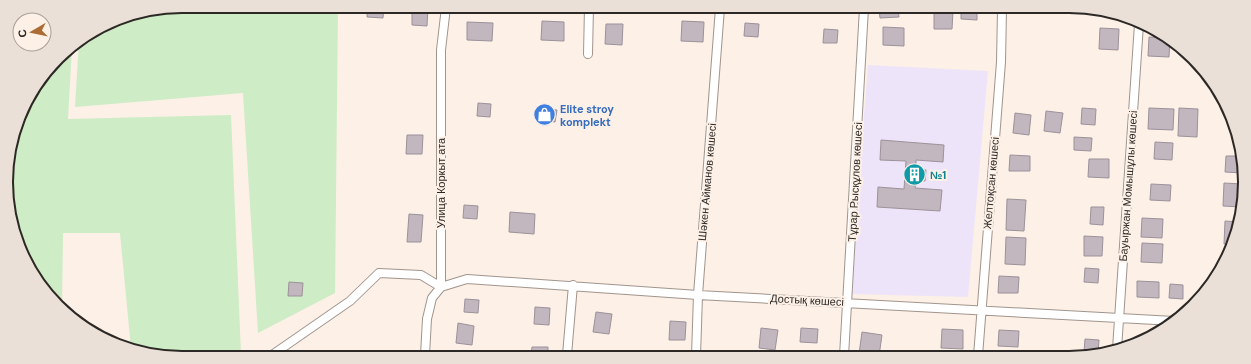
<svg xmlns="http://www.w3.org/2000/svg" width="1251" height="364" viewBox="0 0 1251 364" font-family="'DM Sans',sans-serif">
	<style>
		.education { fill: #eee4f9 }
		.green { fill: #ceecc5 }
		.building { fill: #c2b6bf; stroke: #9c929a }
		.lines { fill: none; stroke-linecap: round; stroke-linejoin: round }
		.minor-casing { stroke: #a0958d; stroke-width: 10 }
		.minor { stroke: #fff; stroke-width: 8 }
		.labels { text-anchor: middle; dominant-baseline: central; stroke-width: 4; stroke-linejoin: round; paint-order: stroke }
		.shop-label { font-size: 11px; font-weight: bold; fill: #366cbe; stroke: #fcf0e7; text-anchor: start }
		.culture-label { font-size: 11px; font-weight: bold; fill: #0d838f; stroke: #fcf0e7; text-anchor: start }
		.street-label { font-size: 11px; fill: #2c2825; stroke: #fcf0e7 }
		.rim { fill: none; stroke: #2c2825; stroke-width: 2 }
	</style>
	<rect width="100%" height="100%" fill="#fcf0e7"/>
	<path class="education" d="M868,65L988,71L968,297L850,294Z"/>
	<path class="green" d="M182,6L338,7L335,293L258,333L243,93L75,107L79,41L115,19Z
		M72,46L68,119L231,115L241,355H148L131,348L120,233H63L62,306L42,289L12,228L6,170L24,104L66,50Z"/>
	<path class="building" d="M367,7H384L383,18L367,17Z
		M412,7H428L427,26L412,25Z
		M879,9H898L899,17L880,18Z
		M961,9H977V20L961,19Z
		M1101,9H1103L1122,17L1101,16Z
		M934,11H953L952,29H934Z
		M542,21L564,22V41L541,40Z
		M682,21L704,22L703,42L681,41Z
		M467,22L493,23L492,41L467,40Z
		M745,23L759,24L758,37L744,36Z
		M606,24H623L622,45L605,44Z
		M883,27L904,28V46L883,45Z
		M1100,28L1119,29L1118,50L1099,49Z
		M824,29L838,30L837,43H823Z
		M1149,37L1169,38L1170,39L1169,57L1148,56Z
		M478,103L491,104L490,117L477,116Z
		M1082,108L1096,109L1095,125L1081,124Z
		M1149,108L1174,109L1173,130L1148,129Z
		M1179,108L1198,109L1197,137L1178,136Z
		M543,109L557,110L555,122L542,120Z
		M1046,111L1063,113L1060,133L1044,131Z
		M1015,113L1031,115L1029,135L1013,133Z
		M407,135H423L422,154H406Z
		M1074,137L1092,138L1091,151L1074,150Z
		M881,140L944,145L943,162L916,160V169L926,170L925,181L916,180L915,188L942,190L940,211L877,207L878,187L904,189L906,161L880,160Z
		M1155,142L1173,143L1172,160L1154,159Z
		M1010,155L1030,156V171H1009Z
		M1226,156H1242V173L1225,172Z
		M1089,159H1109V178L1088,177Z
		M1224,183L1242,184L1241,207L1223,206Z
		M1151,184L1171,185L1170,201L1150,200Z
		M1007,199L1026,200L1024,231L1006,230Z
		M464,205L478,206L477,219L463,218Z
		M1091,207H1104L1103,225L1090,224Z
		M510,212L535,214L534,234L509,232Z
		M409,214L423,215L421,242H407Z
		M1142,218L1163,219L1162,238L1141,237Z
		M1225,221L1240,222L1231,244H1224Z
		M1084,236L1103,237L1102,256H1084Z
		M1006,237L1026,238L1025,265L1005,264Z
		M1142,243L1163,244L1162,263L1141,262Z
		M1225,250H1229L1224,263Z
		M1085,268L1099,269L1098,283L1084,282Z
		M999,276L1019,277L1018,293H998Z
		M1137,281L1159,282V298L1137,297Z
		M289,282L303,283L302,296H288Z
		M1170,284L1183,285V299L1169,298Z
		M465,299L479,300L478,313L464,312Z
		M535,307L550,308L549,325L534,324Z
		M596,312L612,314L609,334L593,332Z
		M670,321L686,322L685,340H669Z
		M458,323L474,326L472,345L456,343Z
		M761,328L778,330L775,350L759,348Z
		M801,328L818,329L817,343L800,342Z
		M942,329L963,330V349L941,348Z
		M999,330L1019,331L1018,347L998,346Z
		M862,332L882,335L879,356L859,354Z
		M1085,339L1099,340L1098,353L1084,352Z
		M532,347H548V355H531Z
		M585,353L613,354V356H584Z
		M723,353L742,354V356H723Z"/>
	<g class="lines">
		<defs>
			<path id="minor" d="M588,54L589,7
				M1117,349L1139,24
				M272,355L350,301L379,273L421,275L441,287L467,279L698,295L1174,321
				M425,355L427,319L432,298L441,287V50L446,7
				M567,355L573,285
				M696,356L698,295L720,8
				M844,356L864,8
				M978,356L1001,62L1002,9"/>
		</defs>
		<use href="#minor" class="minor-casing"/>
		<use href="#minor" class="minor"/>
	</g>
	<defs>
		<symbol id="shop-disc" viewBox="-11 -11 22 22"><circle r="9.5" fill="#3f7fe0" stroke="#fcf0e7"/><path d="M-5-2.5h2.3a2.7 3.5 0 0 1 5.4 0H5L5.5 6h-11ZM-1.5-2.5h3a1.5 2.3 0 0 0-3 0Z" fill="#fff"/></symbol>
		<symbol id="building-disc" viewBox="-11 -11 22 22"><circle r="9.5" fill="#0f9aa8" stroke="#fcf0e7"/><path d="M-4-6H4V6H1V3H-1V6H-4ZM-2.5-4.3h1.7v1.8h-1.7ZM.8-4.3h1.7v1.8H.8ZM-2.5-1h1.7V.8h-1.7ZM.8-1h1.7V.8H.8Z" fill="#fff"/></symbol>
	</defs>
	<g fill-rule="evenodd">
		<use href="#shop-disc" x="532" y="102" width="25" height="25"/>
		<use href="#building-disc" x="902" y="162" width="25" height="25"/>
	</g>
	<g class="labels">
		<g class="shop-label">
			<text x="560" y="109">Elite stroy<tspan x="560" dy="13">komplekt</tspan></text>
		</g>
		<g class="culture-label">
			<text x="930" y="175">№1</text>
		</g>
		<g class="street-label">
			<text transform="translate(707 182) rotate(-85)">Шәкен Айманов көшесі</text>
			<text transform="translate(855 182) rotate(-87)">Тұрар Рысқұлов көшесі</text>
			<text transform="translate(441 183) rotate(-90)">Улица Коркыт ата</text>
			<text transform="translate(991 183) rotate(-85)">Желтоқсан көшесі</text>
			<text transform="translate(1128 186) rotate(-86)">Бауыржан Момышұлы көшесі</text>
			<text transform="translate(807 300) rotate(3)">Достық көшесі</text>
		</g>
	</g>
	<path d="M0 0H1251V364H0ZM182 13H1069A169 169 0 0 1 1238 182V182A169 169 0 0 1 1069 351H182A169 169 0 0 1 13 182V182A169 169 0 0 1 182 13Z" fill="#ebe0d7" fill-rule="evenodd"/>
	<path class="rim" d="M182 13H1069A169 169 0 0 1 1238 182V182A169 169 0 0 1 1069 351H182A169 169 0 0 1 13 182V182A169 169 0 0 1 182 13Z"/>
	<g transform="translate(32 32) rotate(261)"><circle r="19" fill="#fcf0e7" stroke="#a9a099"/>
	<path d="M0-3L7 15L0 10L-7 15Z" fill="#ab6d33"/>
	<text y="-6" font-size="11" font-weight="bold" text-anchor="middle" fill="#2c2825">С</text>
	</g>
</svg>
